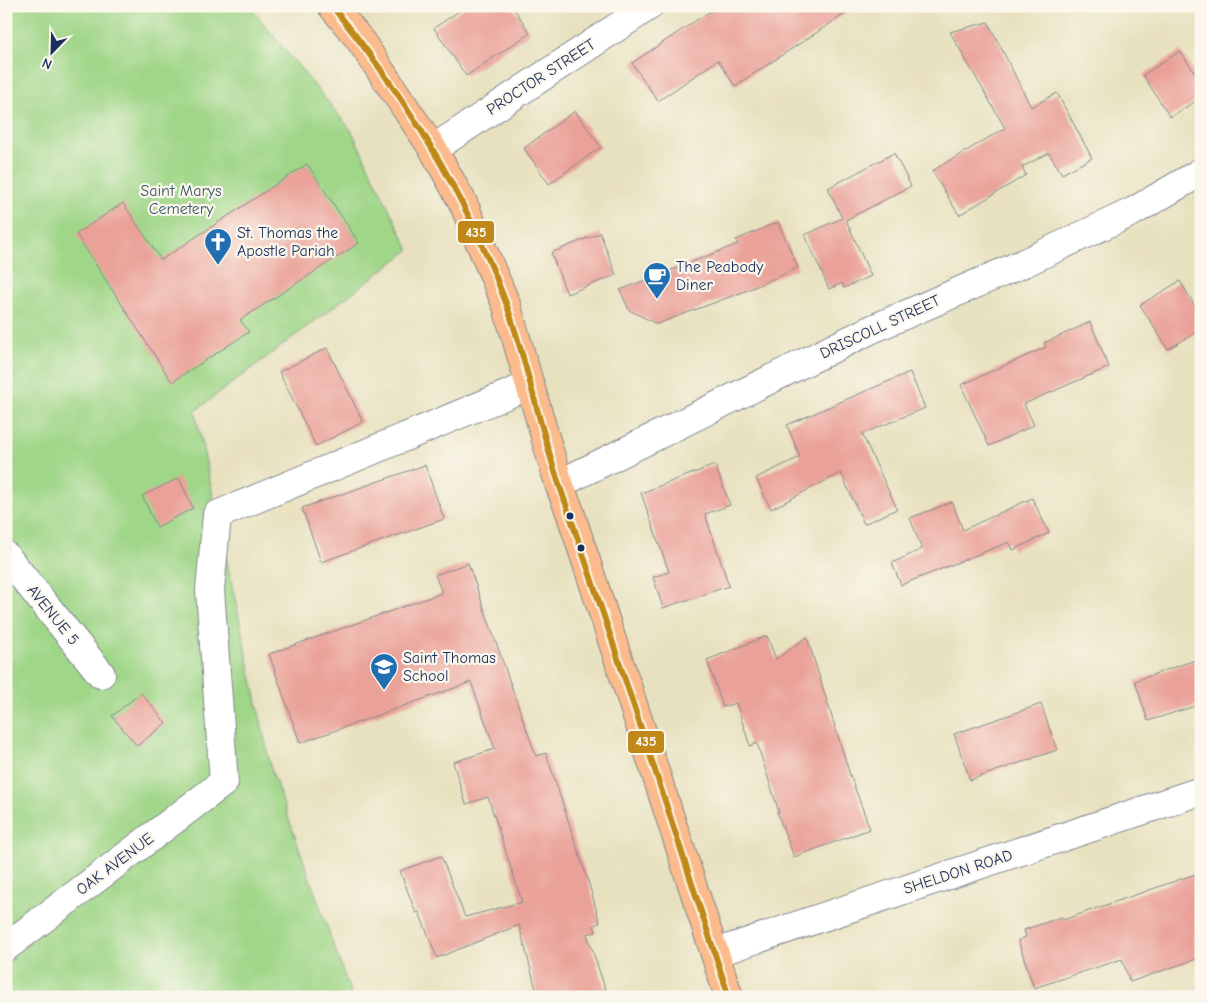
<svg xmlns="http://www.w3.org/2000/svg" width="1207" height="1003" viewBox="0 0 1207 1003" font-family="'Comic Neue',sans-serif">
	<style>
		.green { fill: #9fd687; stroke: #5d8272 }
		.building { fill: #eaa198 }
		.lines { fill: none; stroke-linecap: round; stroke-linejoin: round }
		.minor-casing { stroke: #82888e; stroke-width: 30 }
		.highway-casing { stroke: #82888e; stroke-width: 30 }
		.minor { stroke: #fff; stroke-width: 28 }
		.highway { stroke: #fbbb8c; stroke-width: 28 }
		.bus-1-casing { stroke: #fbf7ec; stroke-width: 10 }
		.bus-1 { stroke: #c08818; stroke-width: 6 }
		.bus-dot { fill: #1b2f5e; stroke: #fbf7ec; stroke-width: 2 }
		.labels { text-anchor: middle; dominant-baseline: central; stroke-width: 4.5; stroke-linejoin: round; paint-order: stroke }
		.street-label { font-size: 16px; fill: #1b2f5e; stroke: #fbf7ec }
		.park-label { font-size: 16px; fill: #3c5968; stroke: #fbf7ec }
		.poi-label { font-size: 16px; fill: #1b2f5e; stroke: #fbf7ec; text-anchor: start }
		.line-badge { stroke: #fbf7ec; stroke-width: 2 }
		.badge-label { font-size: 14px; text-anchor: middle; font-weight: bold; fill: #fff }
	</style>
	<rect width="100%" height="100%" fill="#fbf7ec"/>
	<filter id="ink" filterUnits="userSpaceOnUse"><feTurbulence type="fractalNoise" baseFrequency=".02" numOctaves="2"/><feDisplacementMap in="SourceGraphic" scale="10" xChannelSelector="R" yChannelSelector="G"/><feConvolveMatrix kernelMatrix="1 2 1 2 8 2 1 2 1" color-interpolation-filters="sRGB"/></filter>
	<filter id="wash" filterUnits="userSpaceOnUse"><feTurbulence type="fractalNoise" baseFrequency=".0096" numOctaves="4" result="noise"/><feDisplacementMap in="SourceGraphic" scale="20" xChannelSelector="R" yChannelSelector="G"/><feGaussianBlur stdDeviation="1.12" result="paint"/><feColorMatrix in="noise" values="0 0 0 0 0 0 0 0 0 0 0 0 0 0 0 0 0 1.4 0 .05"/><feComposite in="paint" operator="in"/></filter>
	<g filter="url(#wash)">
		<rect width="100%" height="100%" fill="#e8e1bf"/>
		<path class="green" d="M6,6H249L351,130L409,250L195,411L271,769L352,997H6Z"/>
		<g id="blocks">
			<path class="building" d="M467,6H512L530,33L466,76L434,28Z
				M718,6H857L735,86L718,60L658,101L632,63Z
				M988,22L1031,107L1057,93L1092,158L1062,174L1049,153L1022,167L1026,175L959,215L932,171L1005,128L950,32Z
				M1180,51L1201,82V98L1170,117L1143,75Z
				M575,111L601,147L549,184L524,148Z
				M894,153L911,186L846,220L871,276L844,288L842,283L829,289L805,235L842,218L828,188Z
				M307,164L359,243L240,320L249,332L172,382L76,234L123,203L161,260Z
				M778,222L798,268L743,292L657,324L629,310L620,290L738,244L736,240Z
				M600,233L616,275L567,294L551,253Z
				M1180,281L1201,316V330L1168,349L1140,305Z
				M1090,322L1109,367L1024,404L1034,425L989,446L961,385L1046,347L1044,343Z
				M327,348L363,422L316,446L279,372Z
				M910,372L925,408L862,434L897,509L864,524L841,473L771,509L756,478L800,457L787,425Z
				M425,465L444,519L321,562L302,508Z
				M715,465L730,505L705,514L729,586L663,608L653,577L669,572L641,493Z
				M179,478L193,508L157,527L142,496Z
				M1032,498L1049,533L1013,550L1009,542L901,585L892,563L922,549L910,518L952,502L963,530Z
				M468,563L536,756L546,753L589,884L600,923L594,925L596,932L587,934L608,997H538L519,925L437,958L419,912L416,913L400,871L441,856L465,917L522,902L488,797L466,804L453,762L495,749L471,682L300,743L269,654L442,593L435,575Z
				M767,636L776,659L807,637L850,775L870,829L794,857L777,812H779L757,743L750,746L736,703L723,707L707,660Z
				M1201,658V704L1148,721L1135,681Z
				M141,693L166,723L137,746L112,716Z
				M1041,704L1057,750L970,780L954,734Z
				M1201,872V933L1192,936L1199,958L1130,982L1122,959L1034,988L1018,940L1026,937L1024,930L1062,917L1063,920Z"/>
		</g>
	</g>
	<g filter="url(#ink)">
		<use href="#blocks" fill-opacity="0" stroke="#82888e" stroke-width="1"/>
		<g class="lines">
			<defs>
				<path id="minor" d="M433,149L649,6
					M559,484L870,330L1024,263L1134,211L1201,172
					M6,556L101,674
					M6,947L224,782L210,590L217,515L530,385
					M715,953L1201,791"/>
				<path id="highway" d="M332,6L360,40L433,149L463,203L506,304L559,484L570,512L729,997"/>
			</defs>
			<use href="#minor" class="minor-casing"/>
			<use href="#highway" class="highway-casing"/>
			<use href="#minor" class="minor"/>
			<use href="#highway" class="highway"/>
			<defs>
				<path id="bus-1" d="M332,6C405,95 466,195 506,303C527,362 539,425 559,484C618,654 673,826 729,997"/>
			</defs>
			<use href="#bus-1" class="bus-1-casing"/>
			<use href="#bus-1" class="bus-1"/>
		</g>
	</g>
	<defs>
		<symbol id="church-pin" viewBox="-11 -11 22 30"><path d="M0 17L-7.5 6A9.5 9.5 0 1 1 7.5 6Z" fill="#1f6fb2" stroke="#fbf7ec"/><path d="M-1.2-6h2.4v3.5h3.3v2.4h-3.3V6h-2.4V-.1h-3.3v-2.4h3.3Z" fill="#fff"/></symbol>
		<symbol id="cafe-pin" viewBox="-11 -11 22 30"><path d="M0 17L-7.5 6A9.5 9.5 0 1 1 7.5 6Z" fill="#1f6fb2" stroke="#fbf7ec"/><path d="M-5.5-4.5H6V0H3Q3 3.5 0 3.5H-2.5Q-5.5 3.5-5.5 0ZM3-3.2v2h1.7v-2ZM-6 4.5H4V6H-6Z" fill="#fff"/></symbol>
		<symbol id="school-pin" viewBox="-11 -11 22 30"><path d="M0 17L-7.5 6A9.5 9.5 0 1 1 7.5 6Z" fill="#1f6fb2" stroke="#fbf7ec"/><path d="M0-5L7-2L0 1L-7-2ZM-4 1L0 2.5L4 1V4Q0 6-4 4Z" fill="#fff"/></symbol>
	</defs>
	<g fill-rule="evenodd">
		<use href="#church-pin" x="202" y="226" width="32" height="43"/>
		<use href="#cafe-pin" x="641" y="260" width="32" height="43"/>
		<use href="#school-pin" x="368" y="651" width="32" height="43"/>
	</g>
	<g class="bus-dot">
		<circle cx="570" cy="516" r="4.5"/>
		<circle cx="581" cy="548" r="4.5"/>
	</g>
	<g class="labels">
		<g class="street-label">
			<text transform="translate(541 77) rotate(-33)">PROCTOR STREET</text>
			<text transform="translate(880 327) rotate(-25)">DRISCOLL STREET</text>
			<text transform="translate(53 615) rotate(51)">AVENUE 5</text>
			<text transform="translate(115 864) rotate(-37)">OAK AVENUE</text>
			<text transform="translate(958 872) rotate(-18)">SHELDON ROAD</text>
		</g>
		<g class="park-label">
			<text x="181" y="191">Saint Marys<tspan x="181" dy="18">Cemetery</tspan></text>
		</g>
		<g class="poi-label">
			<text x="237" y="233">St. Thomas the<tspan x="237" dy="18">Apostle Pariah</tspan></text>
			<text x="676" y="267">The Peabody<tspan x="676" dy="18">Diner</tspan></text>
			<text x="403" y="658">Saint Thomas<tspan x="403" dy="18">School</tspan></text>
		</g>
	</g>
	<g class="line-badge">
		<rect x="457" y="220" width="38" height="24" rx="5" fill="#c08818"/>
		<rect x="627" y="730" width="38" height="24" rx="5" fill="#c08818"/>
	</g>
	<g class="badge-label">
		<text x="476" y="237">435</text>
		<text x="646" y="746">435</text>
	</g>
	<rect width="1207" height="1003" fill="none" stroke="#fbf7ec" stroke-width="25"/>
	<g transform="translate(52 52) rotate(203)" stroke="#fbf7ec" stroke-width="4" paint-order="stroke">
	<path d="M0-4L9 19L0 12L-9 19Z" fill="#1b2f5e"/>
	<text y="-8" font-size="14" font-weight="bold" text-anchor="middle" fill="#1b2f5e">N</text>
	</g>
</svg>
